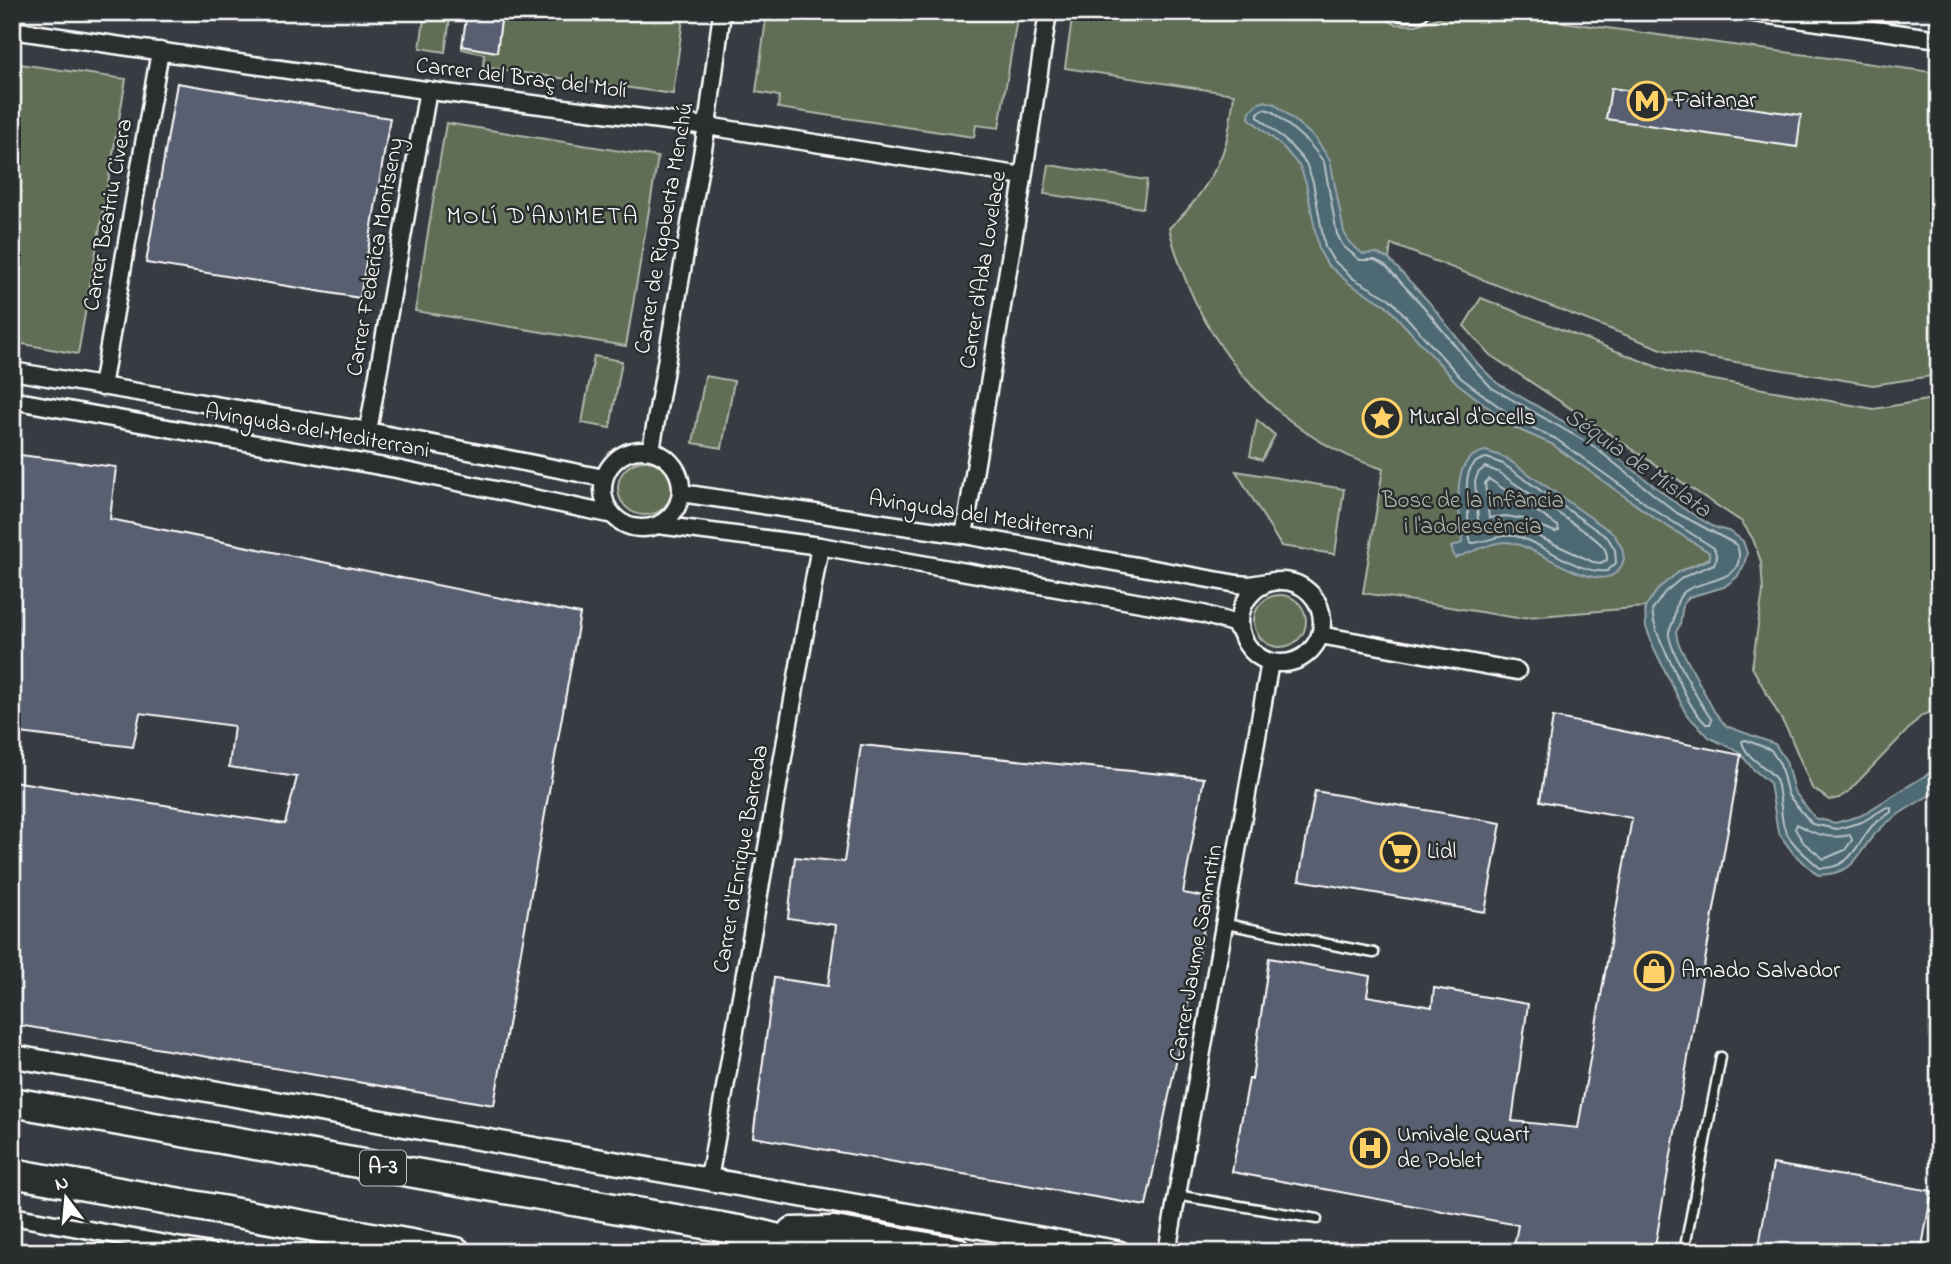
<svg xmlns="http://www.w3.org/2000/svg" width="1951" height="1264" viewBox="0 0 1951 1264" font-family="'Indie Flower',sans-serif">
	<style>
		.green { fill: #606e56; stroke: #b0b6aa; stroke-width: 2 }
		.water { fill: #4e6973; stroke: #95a5ab; stroke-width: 2 }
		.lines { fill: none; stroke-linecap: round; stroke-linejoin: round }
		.shore { stroke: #b8c3c7; stroke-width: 2 }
		.building { fill: #585e70; stroke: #fff; stroke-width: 2 }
		.lane-casing { stroke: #fff; stroke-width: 13 }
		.street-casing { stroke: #fff; stroke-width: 21 }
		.secondary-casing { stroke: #fff; stroke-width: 26 }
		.highway-casing { stroke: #fff; stroke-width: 33 }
		.lane { stroke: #2a2d2e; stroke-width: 8 }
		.street { stroke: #2a2d2e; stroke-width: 16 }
		.secondary { stroke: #2a2d2e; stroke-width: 21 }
		.highway { stroke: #2a2d2e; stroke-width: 28 }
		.labels { text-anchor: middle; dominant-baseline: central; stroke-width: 5; stroke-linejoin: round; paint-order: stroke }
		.shield { fill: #2a2d2e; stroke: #bfc0c0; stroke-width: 2 }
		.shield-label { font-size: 21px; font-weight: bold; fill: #fff }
		.street-label { font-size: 23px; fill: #fff; stroke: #2a2d2e }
		.poi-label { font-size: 23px; fill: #fff; stroke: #2a2d2e; text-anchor: start }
		.park-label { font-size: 23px; fill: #b0b6aa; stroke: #2a2d2e }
		.neighbourhood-label { font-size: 24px; letter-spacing: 2px; fill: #fff; stroke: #2a2d2e }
		.water-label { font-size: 24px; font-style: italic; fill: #a6b4b9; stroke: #2a2d2e }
	</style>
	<rect width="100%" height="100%" fill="#383c42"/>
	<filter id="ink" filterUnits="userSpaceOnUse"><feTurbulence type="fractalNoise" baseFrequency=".0143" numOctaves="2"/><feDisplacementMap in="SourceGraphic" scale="14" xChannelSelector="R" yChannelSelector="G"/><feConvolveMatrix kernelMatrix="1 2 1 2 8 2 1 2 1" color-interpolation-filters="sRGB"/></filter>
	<g filter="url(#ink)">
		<path class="green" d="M425,12H451L445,52L420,48Z
			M502,12H684L673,94L483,67L484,54L462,49V46L497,51Z
			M767,12H1018L999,128L976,125L974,137L778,108L779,96L756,92Z
			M1073,12H1374L1395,24L1416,25L1456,12H1489L1939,73V375L1873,385L1664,350L1391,244L1389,259L1369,295L1386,305L1410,331L1515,428L1552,444L1656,519L1709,552L1710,558L1680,571L1660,587L1645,607L1517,618L1363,593L1383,469C1272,435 1196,338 1169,228C1191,210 1219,171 1226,142C1230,127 1232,110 1234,94L1065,68Z
			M12,63L126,79L78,354L12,342Z
			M446,123L658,157L626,346L415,311Z
			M1049,165L1147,180L1143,208L1044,194Z
			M1481,298L1670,372L1874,409L1939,398V709L1922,715L1848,792L1839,798L1830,800L1812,788L1789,733L1752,667L1763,591L1761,562L1753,539L1742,522L1490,355L1464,326Z
			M594,356L622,361L610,428L582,423Z
			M705,376L734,381L722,448L693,443Z
			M1257,420L1275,435L1262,460L1250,456Z
			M618 488a27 27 0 1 1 54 0a27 27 0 1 1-54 0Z
			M1236,471L1344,489L1335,554L1281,546Z
			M1254 621a26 26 0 1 1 52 0a26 26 0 1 1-52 0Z"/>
		<path class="water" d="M1265,101L1275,104L1315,138L1330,160L1344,232L1349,242L1363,254L1376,253L1389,259L1428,301L1478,364L1497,383L1597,441L1681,507L1714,527L1731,532L1743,541L1747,553L1744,565L1737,577L1724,587L1689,597L1683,604L1680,625L1676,632L1678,643L1714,711L1726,726L1775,744L1786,761L1794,791L1815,818L1835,823L1860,816L1939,767V789C1920,802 1896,813 1880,829C1855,851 1862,873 1818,875L1793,853L1778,832L1770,783L1753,769L1738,751L1710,738L1686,714L1654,648L1646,627L1645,607L1660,587L1680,571L1710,559L1709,552L1656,519L1552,444L1515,428L1457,383L1386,305L1350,284L1327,264L1319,250L1306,183L1300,167L1284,148L1249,118L1250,111L1257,104Z
			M1486,451L1506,458L1614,534L1622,548L1624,559C1610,609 1536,543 1507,542C1490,542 1471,553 1455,558L1451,547L1462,543C1461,514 1446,457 1486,451Z"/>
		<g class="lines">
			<path class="shore" d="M1264,109L1272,111L1309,143L1324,162L1337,234L1343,246L1360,260H1375L1385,265L1423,306L1473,368L1492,388L1593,446L1677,513L1737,545C1750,584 1701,578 1684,592C1676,599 1676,608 1674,617C1674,623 1670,627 1669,632C1667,646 1702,707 1712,720L1710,724H1706C1688,706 1683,689 1673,667C1664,647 1654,632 1652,610L1665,592L1683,577L1714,564L1717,558L1714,548L1659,513L1556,439L1518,421L1461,378L1390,299L1354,279L1333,260L1325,247L1313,182L1306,163L1288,143L1258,117V113Z
				M1487,458L1503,464L1608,538L1615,550L1616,563L1607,571C1581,575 1545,545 1519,537C1501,532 1487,543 1471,543C1468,533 1468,521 1468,510C1467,491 1461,462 1487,458Z
				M1485,467L1498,472L1590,535C1599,542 1608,548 1607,560L1600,563L1593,562L1522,529L1504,526L1479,532L1475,481L1478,473Z
				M1489,479L1558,526L1559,531L1555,532L1524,519L1506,516L1489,518L1485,483Z
				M1746,740L1771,750L1780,764L1788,795L1812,824L1837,829L1862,822L1887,807L1891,808V812C1885,817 1877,821 1872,826C1856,845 1851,869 1820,868C1807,856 1790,844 1784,827C1780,815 1781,787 1775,778C1765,765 1745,758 1742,741Z
				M1797,824C1814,834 1829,840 1850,835L1852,840L1845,850L1824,859L1804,843L1795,829Z"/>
		</g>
		<path class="building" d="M467,12H502L497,52L462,46Z
			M177,83L390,118L360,298L146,263Z
			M1611,88L1801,115L1797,147L1606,119Z
			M12,454L116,467L110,519L580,614L494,1105L12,1024V781L285,824L297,777L229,767L234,726L140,713L133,747L12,732Z
			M1553,717L1741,755L1654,1252H1513L1518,1225L1232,1172L1249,1079H1252L1269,958L1370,976L1367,996L1432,1007L1434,988L1528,1004L1512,1121L1578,1128L1632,818L1540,801Z
			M861,745L1204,778L1183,893L1210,898L1146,1206L753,1137L774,978L828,986L836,925L788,918L795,857L844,862Z
			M1315,791L1501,823L1485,912L1299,880Z
			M1773,1164L1932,1191L1921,1252H1758Z"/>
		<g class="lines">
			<defs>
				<path id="lane" d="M1226,924L1374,953
					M1176,1195L1317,1219
					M1684,1252L1721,1057"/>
				<path id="street" d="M1404,12H1420
					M1747,12L1939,39
					M12,30L446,93L707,126L1023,176
					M12,371L368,431L604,478
					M102,387L160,51
					M12,400L396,469L613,515
					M368,431L428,90
					M651,450L707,126L722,12
					M603 489a39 39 0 1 1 78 0a39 39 0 1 1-78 0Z
					M681,493L964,535L1237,584L1250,585L1274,581
					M658,525L820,546L1203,614L1233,623L1240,631
					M964,535L1020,198L1048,12
					M1240 622a41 41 0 1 1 82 0a41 41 0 1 1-82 0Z
					M1320,635L1517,671
					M709,1179L820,546
					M12,1216L210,1252
					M1167,1252L1270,662"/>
				<path id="secondary" d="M12,1056L1119,1252"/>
				<path id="highway" d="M12,1102L755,1233L830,1252
					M12,1173L456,1252
					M792,1232L834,1231L956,1252"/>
			</defs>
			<use href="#lane" class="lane-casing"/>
			<use href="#street" class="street-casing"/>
			<use href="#secondary" class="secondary-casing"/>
			<use href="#highway" class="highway-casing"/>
			<use href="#lane" class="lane"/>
			<use href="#street" class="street"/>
			<use href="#secondary" class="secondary"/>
			<use href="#highway" class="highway"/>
		</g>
	</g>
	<defs>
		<symbol id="metro-ring" viewBox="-11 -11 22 22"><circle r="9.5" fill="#2a2d2e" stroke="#ffd166" stroke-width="1.5"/><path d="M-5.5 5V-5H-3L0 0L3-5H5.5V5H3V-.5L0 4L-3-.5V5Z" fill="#ffd166"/></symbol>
		<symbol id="sight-ring" viewBox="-11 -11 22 22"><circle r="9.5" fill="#2a2d2e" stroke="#ffd166" stroke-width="1.5"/><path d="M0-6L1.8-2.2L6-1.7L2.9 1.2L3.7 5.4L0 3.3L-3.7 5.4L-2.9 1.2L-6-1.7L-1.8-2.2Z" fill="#ffd166"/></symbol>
		<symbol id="supermarket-ring" viewBox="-11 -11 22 22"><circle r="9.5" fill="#2a2d2e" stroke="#ffd166" stroke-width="1.5"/><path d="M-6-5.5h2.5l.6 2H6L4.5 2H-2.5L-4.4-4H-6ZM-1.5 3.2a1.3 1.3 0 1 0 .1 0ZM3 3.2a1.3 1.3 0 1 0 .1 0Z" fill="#ffd166"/></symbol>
		<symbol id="shop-ring" viewBox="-11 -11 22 22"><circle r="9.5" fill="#2a2d2e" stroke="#ffd166" stroke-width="1.5"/><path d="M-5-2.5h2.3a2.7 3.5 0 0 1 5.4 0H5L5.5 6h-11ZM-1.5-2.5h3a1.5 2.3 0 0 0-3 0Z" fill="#ffd166"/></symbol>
		<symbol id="hospital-ring" viewBox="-11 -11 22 22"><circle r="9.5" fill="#2a2d2e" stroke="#ffd166" stroke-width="1.5"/><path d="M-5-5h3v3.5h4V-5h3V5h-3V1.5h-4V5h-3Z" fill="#ffd166"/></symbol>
	</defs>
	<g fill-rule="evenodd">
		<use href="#metro-ring" x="1625" y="79" width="44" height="44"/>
		<use href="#sight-ring" x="1360" y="396" width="44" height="44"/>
		<use href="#supermarket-ring" x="1378" y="830" width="44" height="44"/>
		<use href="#shop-ring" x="1632" y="949" width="44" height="44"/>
		<use href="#hospital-ring" x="1348" y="1126" width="44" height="44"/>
	</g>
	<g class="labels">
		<rect class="shield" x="360" y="1150.5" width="46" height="35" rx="5"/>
		<g class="shield-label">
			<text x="383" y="1168">A-3</text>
		</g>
		<g class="street-label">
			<text transform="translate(521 79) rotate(7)">Carrer del Braç del Molí</text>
			<text transform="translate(109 215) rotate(-80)">Carrer Beatriu Civera</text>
			<text transform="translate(665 228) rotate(-80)">Carrer de Rigoberta Menchú</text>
			<text transform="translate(376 257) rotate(-80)">Carrer Federica Montseny</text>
			<text transform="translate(984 270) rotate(-81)">Carrer d'Ada Lovelace</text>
			<text transform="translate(317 432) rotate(10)">Avinguda del Mediterrani</text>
			<text transform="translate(981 517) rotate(9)">Avinguda del Mediterrani</text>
			<text transform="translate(742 859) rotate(-80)">Carrer d'Enrique Barreda</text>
			<text transform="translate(1197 953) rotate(-80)">Carrer Jaume Sanmrtin</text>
		</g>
		<g class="poi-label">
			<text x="1674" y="101">Faitanar</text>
			<text x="1409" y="418">Mural d'Ocells</text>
			<text x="1427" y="852">Lidl</text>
			<text x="1681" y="971">Amado Salvador</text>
			<text x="1397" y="1135">Umivale Quart<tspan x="1397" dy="26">de Poblet</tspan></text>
		</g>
		<g class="park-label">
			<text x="1473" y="501">Bosc de la infància<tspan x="1473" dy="26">i l'adolescència</tspan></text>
		</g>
		<g class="neighbourhood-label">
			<text x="543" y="217">MOLÍ D'ANIMETA</text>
		</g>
		<g class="water-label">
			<text transform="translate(1637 464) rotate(35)">Séquia de Mislata</text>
		</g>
	</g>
	<rect width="1951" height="1264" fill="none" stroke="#2a2d2e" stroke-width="42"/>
	<rect x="21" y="21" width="1909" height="1222" fill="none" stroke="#fff" stroke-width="2.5" filter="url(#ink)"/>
	<g transform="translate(66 1198) rotate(344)" stroke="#2a2d2e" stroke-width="5" paint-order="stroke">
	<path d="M0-5L12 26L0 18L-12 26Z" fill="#ffffff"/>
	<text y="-10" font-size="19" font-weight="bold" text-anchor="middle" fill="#ffffff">N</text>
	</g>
</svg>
